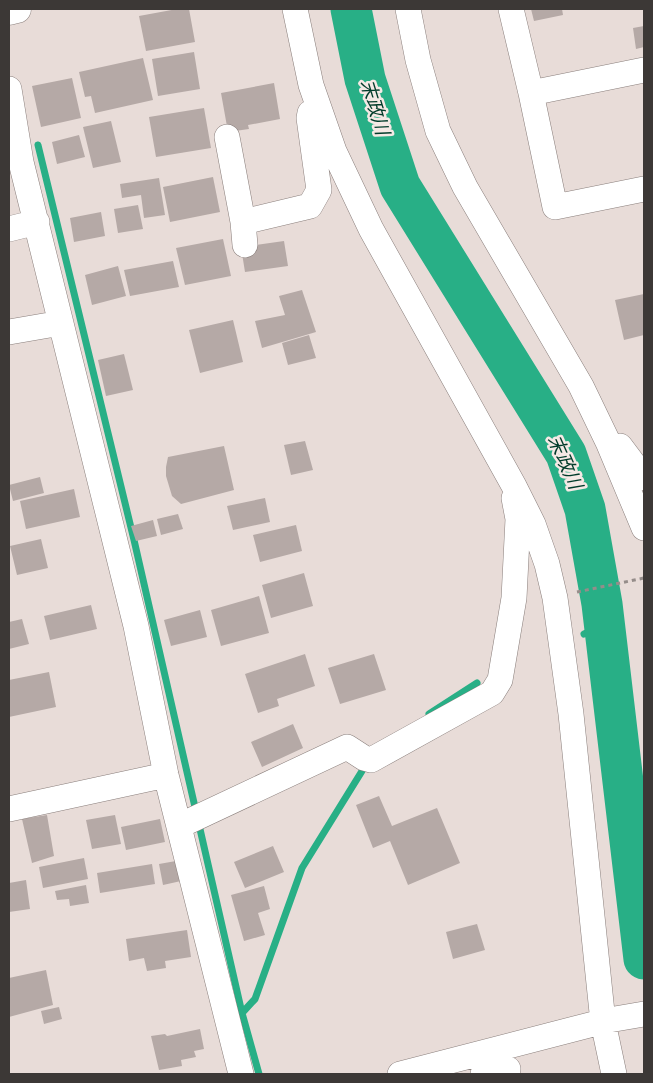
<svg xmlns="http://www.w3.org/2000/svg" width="653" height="1083" viewBox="0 0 653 1083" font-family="'DM Sans','Noto Sans JP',sans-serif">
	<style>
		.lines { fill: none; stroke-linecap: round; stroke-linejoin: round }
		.stream { stroke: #28af86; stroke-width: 7 }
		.river { stroke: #28af86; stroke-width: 41 }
		.building { fill: #b5a9a6 }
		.minor-casing { stroke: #8a7f7c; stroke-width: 26 }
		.tertiary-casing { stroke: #8a7f7c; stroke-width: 29 }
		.path { stroke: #958d8a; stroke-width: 3; stroke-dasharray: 4 4; stroke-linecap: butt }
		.minor { stroke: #fff; stroke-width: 25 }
		.tertiary { stroke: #fff; stroke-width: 28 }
		.labels { text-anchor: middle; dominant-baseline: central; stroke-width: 5; stroke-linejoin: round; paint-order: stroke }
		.water-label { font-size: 19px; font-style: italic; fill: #013b2a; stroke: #f5e9e5 }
	</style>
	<rect width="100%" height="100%" fill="#e8dcd8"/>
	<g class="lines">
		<path class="stream" d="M38,145L134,540L242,1013L259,1074
			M584,634L605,625
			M429,714L477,683
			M242,1013L255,999L302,868L367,763"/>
		<path class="river" d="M351,9L365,79L400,186L566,454L585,509L602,604L644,959"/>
	</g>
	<path class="building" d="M177,9H189L195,42L146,51L139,16Z
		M531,9H562L563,15L534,21Z
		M644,26V47L636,49L633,28Z
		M194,52L200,89L158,96L152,59Z
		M143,58L153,100L95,113L91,96L85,97L79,72Z
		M72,78L81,118L41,127L32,86Z
		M274,83L280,119L248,125L249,129L228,132L221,93Z
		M204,108L211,148L156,157L149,117Z
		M111,121L121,162L93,168L83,127Z
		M79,135L85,157L57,164L52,142Z
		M213,177L220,212L170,222L163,187Z
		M159,178L165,215L144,218L141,195L122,198L120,184Z
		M138,205L143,229L118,233L114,209Z
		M101,212L105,236L74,242L70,218Z
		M223,239L231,276L185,285L176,248Z
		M284,241L288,266L245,272L241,247Z
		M173,261L179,287L130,296L124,270Z
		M118,266L126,296L92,305L85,275Z
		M302,290L316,332L262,348L255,321L285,315L279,296Z
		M644,294V335L624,340L615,300Z
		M233,320L243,362L200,373L189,330Z
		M309,335L316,358L288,365L282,343Z
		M124,354L133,390L106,396L98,360Z
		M305,441L313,470L291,475L284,445Z
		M224,446L234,490L181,504L172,496L166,476V467L168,457Z
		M40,477L44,493L13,501L9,485Z
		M74,489L80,517L26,529L20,501Z
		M265,498L270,522L233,530L227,506Z
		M178,514L183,529L161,535L157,519Z
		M153,520L157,536L136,541L131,526Z
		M296,525L302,551L260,562L253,535Z
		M41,539L48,568L17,575L10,546Z
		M304,573L313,606L271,618L262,585Z
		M259,596L269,633L221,646L211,610Z
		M91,605L97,629L50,640L44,616Z
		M200,610L207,637L171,646L164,620Z
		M22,619L29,644L9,649V622Z
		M305,654L315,686L277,699L279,706L258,713L245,674Z
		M374,654L386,690L340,704L328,668Z
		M49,672L56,707L9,717V680Z
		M293,724L303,748L262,767L251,742Z
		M379,796L392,826L437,808L460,863L408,885L390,841L373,848L356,805Z
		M47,815L54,856L32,863L22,819Z
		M115,815L121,844L92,849L86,820Z
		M160,819L165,842L126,850L121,827Z
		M273,846L284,872L245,888L234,862Z
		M84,858L88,879L43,888L39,867Z
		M176,861L181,881L163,885L159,864Z
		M152,864L155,884L100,893L97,873Z
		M26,880L30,909L9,912V883Z
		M86,885L89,903L70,906L69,899L57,900L55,891Z
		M264,886L270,909L258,913L265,935L244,941L231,895Z
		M477,924L485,950L453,959L446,932Z
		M187,930L191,957L165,961L166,968L147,971L144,958L129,961L126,939Z
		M46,970L53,1005L9,1017V978Z
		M59,1007L62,1019L44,1024L41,1011Z
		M200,1029L204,1049L194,1051L196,1057L181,1060L182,1066L159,1070L151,1036L165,1034L167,1036Z"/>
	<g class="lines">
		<defs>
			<path id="minor" d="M295,9L311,85L334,151L371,229L514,486L533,524L547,564L555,598L571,714L603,1022L614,1074
				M408,9L418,60L438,131L465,187L581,386L608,442L644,528
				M511,9L531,93L555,207L644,189
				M9,89L21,162L136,626L166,775L241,1074
				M531,93L644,70
				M227,137L243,222L245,245
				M243,222L310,206L319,190L309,118L310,113
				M9,229L37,222
				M9,332L61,323
				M620,446L644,478
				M9,809L166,775
				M179,826L347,747L364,758L371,760L492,693L500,680L514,598L518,519L514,498
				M400,1074L609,1020L644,1014
				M483,1074L508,1069"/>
			<path id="tertiary" d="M9,11L17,9"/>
		</defs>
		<use href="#minor" class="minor-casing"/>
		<use href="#tertiary" class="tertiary-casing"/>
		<path class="path" d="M577,592L644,578"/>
		<use href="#minor" class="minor"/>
		<use href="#tertiary" class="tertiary"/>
	</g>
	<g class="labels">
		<g class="water-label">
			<text transform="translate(375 107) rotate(73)">末政川</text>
			<text transform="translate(565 462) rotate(66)">末政川</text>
		</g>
	</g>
	<rect width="653" height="1083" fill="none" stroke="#3c3836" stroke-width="20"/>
</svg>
